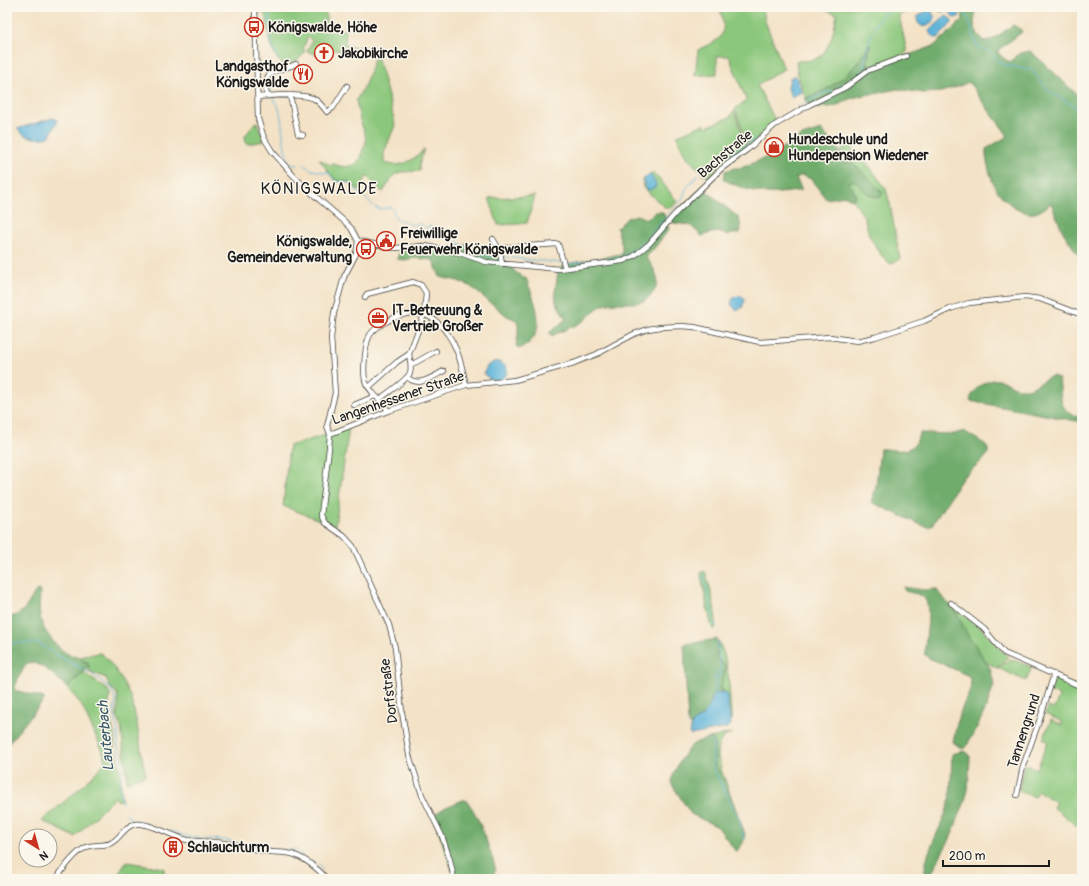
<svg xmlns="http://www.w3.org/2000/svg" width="1089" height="886" viewBox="0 0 1089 886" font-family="Pangolin,sans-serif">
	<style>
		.green { fill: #8bc77c; stroke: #54724c }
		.forest { fill: #70ac6c; stroke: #466444 }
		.water { fill: #5cb2d9; stroke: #3c677a }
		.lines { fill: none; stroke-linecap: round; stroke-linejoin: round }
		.stream { stroke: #5cb2d9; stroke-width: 1 }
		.minor-casing { stroke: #3c3a36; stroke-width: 6 }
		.minor { stroke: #fff; stroke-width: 4.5 }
		.labels { text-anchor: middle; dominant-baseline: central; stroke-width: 3; stroke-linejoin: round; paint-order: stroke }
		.poi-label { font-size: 14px; font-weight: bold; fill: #1c1c1c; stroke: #fbf7ec; text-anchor: start }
		.street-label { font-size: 14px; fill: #1c1c1c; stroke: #fbf7ec }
		.water-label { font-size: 15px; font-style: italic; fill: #365868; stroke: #fbf7ec }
		.quarter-label { font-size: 16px; letter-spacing: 1px; fill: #1c1c1c; stroke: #fbf7ec }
	</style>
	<rect width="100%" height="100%" fill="#fbf7ec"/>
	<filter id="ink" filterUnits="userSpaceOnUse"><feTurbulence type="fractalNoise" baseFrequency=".025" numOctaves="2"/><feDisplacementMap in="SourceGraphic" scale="8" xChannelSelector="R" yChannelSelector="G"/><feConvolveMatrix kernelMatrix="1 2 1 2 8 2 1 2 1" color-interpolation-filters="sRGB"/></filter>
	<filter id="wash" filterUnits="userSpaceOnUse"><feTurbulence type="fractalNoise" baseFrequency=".012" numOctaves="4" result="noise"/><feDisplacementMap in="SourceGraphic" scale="16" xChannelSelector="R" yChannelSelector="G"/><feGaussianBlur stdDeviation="0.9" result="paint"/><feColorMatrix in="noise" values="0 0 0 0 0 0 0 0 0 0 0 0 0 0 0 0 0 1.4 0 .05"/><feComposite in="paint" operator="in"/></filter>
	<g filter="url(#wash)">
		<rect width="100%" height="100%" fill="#f3e2c6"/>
		<path class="green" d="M261,7H326V19L328,26L338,30H346L345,45L353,47H366L346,52L322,47L318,56L307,51L312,41L308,37L303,48L305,51C299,61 294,65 282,64C270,53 270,37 267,22C266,17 263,12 261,7Z
			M719,7H763L765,21L784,69L757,85L774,118L775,124L749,147L735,109L746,101L745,97L729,56H717V74L695,76L698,50C704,46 712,44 717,40C728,31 722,17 719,7Z
			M819,7H922L899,15L907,52L897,58L868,68L869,44C866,49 863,56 859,61C846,78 827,92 805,98L797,71L796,61C801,61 807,61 812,60C830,56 834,29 837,14Z
			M376,52L392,111L395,125L384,153V162C398,170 415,160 424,149L419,166L420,171L402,172L395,174L383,192L379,189L367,176L359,190L348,182L335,180L319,159L330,165L333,164L344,167L354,165L361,158L363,149L366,143L365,134L360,120L356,100L365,85Z
			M734,111L736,115L747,148L707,177L702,174L703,173C700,169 696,167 693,164C687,159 677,142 678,135L704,124L706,127L730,117Z
			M256,122H257L264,141L247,144L245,140V136Z
			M850,141L854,154L867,163L886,189L890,204L900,259L890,264L881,255L869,235L864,217L853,200L856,195L848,183L854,180L868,194L870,181L861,171L838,158L839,154Z
			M651,173L656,175L659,178L677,202L667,209L644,189L642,185L644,178Z
			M535,196L527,223L519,224L498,225L489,198Z
			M349,428L335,526L283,506L289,446Z
			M704,571L706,573C709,586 719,617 715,629L712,628L706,602L701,574L702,572Z
			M953,606L972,622L980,627L1008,657L997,668L986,662L974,643L970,640Z
			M717,639C730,656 729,698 732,720L731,721L727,696L725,692H714L717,658C715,652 720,645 717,639Z
			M98,653C104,653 107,660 111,664C119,674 125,685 130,696C139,721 139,749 146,775L127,782L121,726C120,723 118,720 117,717C116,706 123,693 110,688L106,678L89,671L88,662L83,661L80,657Z
			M1010,659L1032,667L1026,681L998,668Z
			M84,672L89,677L108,690L110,695L108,712L115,737L114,747L119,764L122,800L118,801L115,797L75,837L42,821L81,787L97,771H98L106,760L104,759L103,752L81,704L67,688Z
			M1055,677L1082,689V830L1053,807L1056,802L1038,791L1035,797L1019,791L1024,764L1037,769L1048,741L1043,739L1051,720L1062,725L1063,722L1045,714L1048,707L1054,709L1059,696L1050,691Z
			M732,733C712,741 717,755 722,772L718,770L715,767L714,742L713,739L710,738Z
			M127,862L164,868V874L158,879H109L119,873L125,864H127Z"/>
		<path class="forest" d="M962,7H977C973,24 972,27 983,41L992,40L1013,25L1020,29L1022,32L997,51L1003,58L1010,62L1020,53L1030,51C1049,67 1064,83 1082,99V261L1063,232L1051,203C1046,207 1042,211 1035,213C1021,216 999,197 994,185C990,175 985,158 986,149L1008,136C1001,125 992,116 985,105C978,96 976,90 968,82L960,86L941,92L923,93L898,89L860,96L849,99L836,106L819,108L809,105L805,98C826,92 848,77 860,59C864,54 866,49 870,44L867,70L934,46L963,20Z
			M821,130L839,150L838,158L845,163H853L883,193L881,196L874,197L868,194L854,180L848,183C853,189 857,192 853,200L846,196L826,199L811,179L802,175L796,178L802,190C768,196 755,194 724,180L725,171L735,168H741L765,158L802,136Z
			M702,187L739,218L741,228L740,233L726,235C717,230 711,233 702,236L690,225L673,223V217Z
			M656,212H663L669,229L652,251L646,257C654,269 664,281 651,295C649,297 646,300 644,301C632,305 617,301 604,305C595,308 591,315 585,320C575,327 562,330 552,336L549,333L566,319L556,302L555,292L558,271L566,264L622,254V246L617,228L627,218L637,215L646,219Z
			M476,243C495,249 507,265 523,278H526C535,303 551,335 519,349L516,346L518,335V324L516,320L507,316L470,286L458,281L440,277L433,260L414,258L405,260L397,259L399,253L403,249L421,244L433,248L453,250L457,247Z
			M1054,376L1059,379C1061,389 1059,404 1067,411C1071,415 1077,416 1082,418V422L970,401C972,388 990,376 1003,381C1011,384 1016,390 1026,389C1036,388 1043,378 1054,376Z
			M964,431L986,445L988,449V453L985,458L963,477L932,525L929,527L921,525L871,502L876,487L880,449C891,448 906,455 915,444C918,441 917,436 920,433L954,434Z
			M903,587L924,590L937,589V591C943,595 946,604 953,606L970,640L974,643L990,668L994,684L987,706L973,736L971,737L966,748H961L953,742L958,718L971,687L970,679L967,675L929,658L925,655C923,642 936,601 920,595C916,593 910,593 905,591Z
			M37,590L40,591C40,600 38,611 41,620C44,634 65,659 80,657L83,661L88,662L89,667L67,688C59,680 38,657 26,664L18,679L14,690L44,698V700L7,745V617C17,617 25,610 30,601C33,597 33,593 37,590Z
			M717,639L719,649L716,657L726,667L721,687L723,691L714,694L705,714L694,721L690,726L688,723L684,645L685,644Z
			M710,738L713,739L714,742L715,767L718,770L722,772L745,834L743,843L736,852L718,827L691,814L671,783C672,774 685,750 692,745C697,741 704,740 710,738Z
			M963,751L968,753L970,757L968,790L964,804L950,839L942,853L932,873L928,874L925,873C923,857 942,826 947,809C952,791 951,773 952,754Z
			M463,800H466C479,814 490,851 496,870L494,873V879H455L433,815L446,807Z"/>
		<path class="water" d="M938,7H957L960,13L959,17L954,18L948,10L940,12Z
			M931,10L935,18L932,22L924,27C919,25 917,23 917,17L926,11Z
			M946,16L951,19L952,23L938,38C933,38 931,36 929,31Z
			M795,75L802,92L791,97L788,88L790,78Z
			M53,118L57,120V122L49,137C37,140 25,138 17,129Z
			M649,174L651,175L656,184V187L649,190H647L644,185V179Z
			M742,296L745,300L742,308L736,310L731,304C732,297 735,296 742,296Z
			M494,362H500L507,368V373C500,384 490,382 484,373L487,366Z
			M722,692H725L727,696L731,725L726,728L691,735L689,734L691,730C689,720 701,720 705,713C709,707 711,701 714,694Z"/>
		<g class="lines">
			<path class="stream" d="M266,7L269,14L271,42L279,60
				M965,7L964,13L968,18L975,41L978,46L990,52L1001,64L1031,70L1049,91L1082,111
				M271,71L277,65
				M270,76L269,88L272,94
				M838,88C844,85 860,76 863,70C865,66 865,59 866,55C870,36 875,14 895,7
				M274,99C282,110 281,122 283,135C284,144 286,153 288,162L294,165H298
				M798,107L823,93L832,91
				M780,119L793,111
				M304,165L312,170L329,173L335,181L349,183L375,207L381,209L391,207L393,209L395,217C400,221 406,221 411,225L421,224L425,228L431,226C436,231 441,236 448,239C451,240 454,240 457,242C471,250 482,256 498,257
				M703,172L718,164V162L725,157L756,139
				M503,257L561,263
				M567,264L622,257L637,247L682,200L686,189L698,175
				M703,574L705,582
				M706,585L715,627
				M7,643H38L57,655L95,676L111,689L116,699L114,712L118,732V747L122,761V776L119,784L122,803
				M716,680L715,676L717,671
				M716,693L714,691L717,678L720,677V662L717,641
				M713,741V768L732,805L733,810L739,817L744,840
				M126,814L133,820L147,823
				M171,831L185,836L202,839
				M205,839L224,840L250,846
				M261,848L275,850
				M282,851L296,849L303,857
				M319,864L322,871"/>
		</g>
	</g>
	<g filter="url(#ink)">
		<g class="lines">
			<defs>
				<path id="minor" d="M255,7L258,119L264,138L272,151L292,174L307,189L344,221L351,228L358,241L356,254L344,277L334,313L331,338L335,393L327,426L330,434L329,448L321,515L325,523L344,536L353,546L389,625L395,648L402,712L409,755L422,795L442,836L450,860L454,879
					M290,95L298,134L303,135
					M267,96C261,68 276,73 296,64
					M258,97C272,96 305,92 316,100C320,103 324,108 327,112L333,108L347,86
					M493,239L500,251L502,264
					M358,241L395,248L425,246L457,252L486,262L559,269L623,261L634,256L649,244L675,214L721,169L748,149L775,125L809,105L846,87L867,71L906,56
					M499,249L513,247L558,244L565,268
					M365,297L367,294L413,282L421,285L426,293L424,315L409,354L397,362L369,387
					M411,365L436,351
					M407,377C418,388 432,377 444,371
					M380,399C387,393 406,381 410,373C412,367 410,360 409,354
					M354,405L375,396
					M388,411C383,401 366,389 365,380C363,370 365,343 370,335C373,330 379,326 384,323C401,313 421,308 437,322C456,339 461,361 466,385
					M330,434L388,411L466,385L515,380L574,363L597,354L634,334L648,329L661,327L681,326L694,327L760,342L830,337L857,341L875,337L924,321L950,309L969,303L1025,297L1040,299L1082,315
					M951,603L984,629L1004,653L1082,687
					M1017,795L1023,766L1041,716L1054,674
					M56,879C63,869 78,848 90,846C97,844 105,846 111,843C121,838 124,826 135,824C148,822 172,836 187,840C199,842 211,841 223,843C240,845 255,850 271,852C279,853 288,852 295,855C308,860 318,869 327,879"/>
			</defs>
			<use href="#minor" class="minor-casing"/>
			<use href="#minor" class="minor"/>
		</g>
	</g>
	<defs>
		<symbol id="bus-ring" viewBox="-11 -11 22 22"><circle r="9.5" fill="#fbf7ec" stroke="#c8321e" stroke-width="1.5"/><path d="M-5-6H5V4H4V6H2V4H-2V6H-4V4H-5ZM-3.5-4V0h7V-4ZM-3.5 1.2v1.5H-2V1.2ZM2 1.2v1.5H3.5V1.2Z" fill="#c8321e"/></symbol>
		<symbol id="church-ring" viewBox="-11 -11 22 22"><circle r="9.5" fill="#fbf7ec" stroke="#c8321e" stroke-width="1.5"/><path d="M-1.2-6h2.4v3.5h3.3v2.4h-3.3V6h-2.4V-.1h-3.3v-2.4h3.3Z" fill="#c8321e"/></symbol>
		<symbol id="restaurant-ring" viewBox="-11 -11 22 22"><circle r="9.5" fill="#fbf7ec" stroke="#c8321e" stroke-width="1.5"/><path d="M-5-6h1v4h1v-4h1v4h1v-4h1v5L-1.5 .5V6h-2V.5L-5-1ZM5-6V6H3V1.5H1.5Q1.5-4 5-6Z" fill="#c8321e"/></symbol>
		<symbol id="shop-ring" viewBox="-11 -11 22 22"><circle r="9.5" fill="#fbf7ec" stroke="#c8321e" stroke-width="1.5"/><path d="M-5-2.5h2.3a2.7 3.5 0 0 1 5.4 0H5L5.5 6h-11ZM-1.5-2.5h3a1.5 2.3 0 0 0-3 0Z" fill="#c8321e"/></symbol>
		<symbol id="civic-ring" viewBox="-11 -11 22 22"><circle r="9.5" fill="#fbf7ec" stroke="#c8321e" stroke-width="1.5"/><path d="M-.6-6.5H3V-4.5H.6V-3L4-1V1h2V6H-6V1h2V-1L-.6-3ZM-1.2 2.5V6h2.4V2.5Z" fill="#c8321e"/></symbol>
		<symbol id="office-ring" viewBox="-11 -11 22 22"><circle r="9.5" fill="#fbf7ec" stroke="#c8321e" stroke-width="1.5"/><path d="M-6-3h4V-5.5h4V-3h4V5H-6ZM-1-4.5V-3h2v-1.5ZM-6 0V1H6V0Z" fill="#c8321e"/></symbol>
		<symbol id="building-ring" viewBox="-11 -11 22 22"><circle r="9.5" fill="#fbf7ec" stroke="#c8321e" stroke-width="1.5"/><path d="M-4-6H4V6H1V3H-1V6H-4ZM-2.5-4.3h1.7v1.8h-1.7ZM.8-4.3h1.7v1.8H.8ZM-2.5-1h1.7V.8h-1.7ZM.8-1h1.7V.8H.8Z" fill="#c8321e"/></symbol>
	</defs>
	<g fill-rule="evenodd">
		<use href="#bus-ring" x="243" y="16" width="22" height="22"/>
		<use href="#church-ring" x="313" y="42" width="22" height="22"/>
		<use href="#restaurant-ring" x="292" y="63" width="22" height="22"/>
		<use href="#shop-ring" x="763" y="136" width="22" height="22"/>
		<use href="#civic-ring" x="375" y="230" width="22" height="22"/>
		<use href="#bus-ring" x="355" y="238" width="22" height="22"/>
		<use href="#office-ring" x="367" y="307" width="22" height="22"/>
		<use href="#building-ring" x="162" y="836" width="22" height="22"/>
	</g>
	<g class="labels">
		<g class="poi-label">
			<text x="268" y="27">Königswalde, Höhe</text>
			<text x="338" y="53">Jakobikirche</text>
			<text x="289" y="66" text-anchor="end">Landgasthof<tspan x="289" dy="16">Königswalde</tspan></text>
			<text x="788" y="139">Hundeschule und<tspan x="788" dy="16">Hundepension Wiedener</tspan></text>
			<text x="400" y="233">Freiwillige<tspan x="400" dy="16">Feuerwehr Königswalde</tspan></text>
			<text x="352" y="241" text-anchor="end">Königswalde,<tspan x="352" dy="16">Gemeindeverwaltung</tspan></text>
			<text x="392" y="310">IT-Betreuung &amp;<tspan x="392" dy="16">Vertrieb Großer</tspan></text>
			<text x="187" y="847">Schlauchturm</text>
		</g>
		<g class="street-label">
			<text transform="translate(725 154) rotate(-40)">Bachstraße</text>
			<text transform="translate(398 398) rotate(-19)">Langenhessener Straße</text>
			<text transform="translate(389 691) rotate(-97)">Dorfstraße</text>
			<text transform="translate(1024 731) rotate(-72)">Tannengrund</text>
		</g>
		<g class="water-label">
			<text transform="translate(106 736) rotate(-95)">Lauterbach</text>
		</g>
		<g class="quarter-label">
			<text x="319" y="189">KÖNIGSWALDE</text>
		</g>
	</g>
	<rect width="1089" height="886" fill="none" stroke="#fbf7ec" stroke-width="24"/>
	<g transform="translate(38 848) rotate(143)"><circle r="19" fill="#fbf7ec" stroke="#a29f99"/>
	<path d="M0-3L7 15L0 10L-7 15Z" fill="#c8321e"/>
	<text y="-6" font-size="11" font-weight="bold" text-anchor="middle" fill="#1c1c1c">N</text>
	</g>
	<path d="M943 860v6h106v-6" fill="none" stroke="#1c1c1c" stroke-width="2"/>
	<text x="949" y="860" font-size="12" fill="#1c1c1c" stroke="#fbf7ec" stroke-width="3" paint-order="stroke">200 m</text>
</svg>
